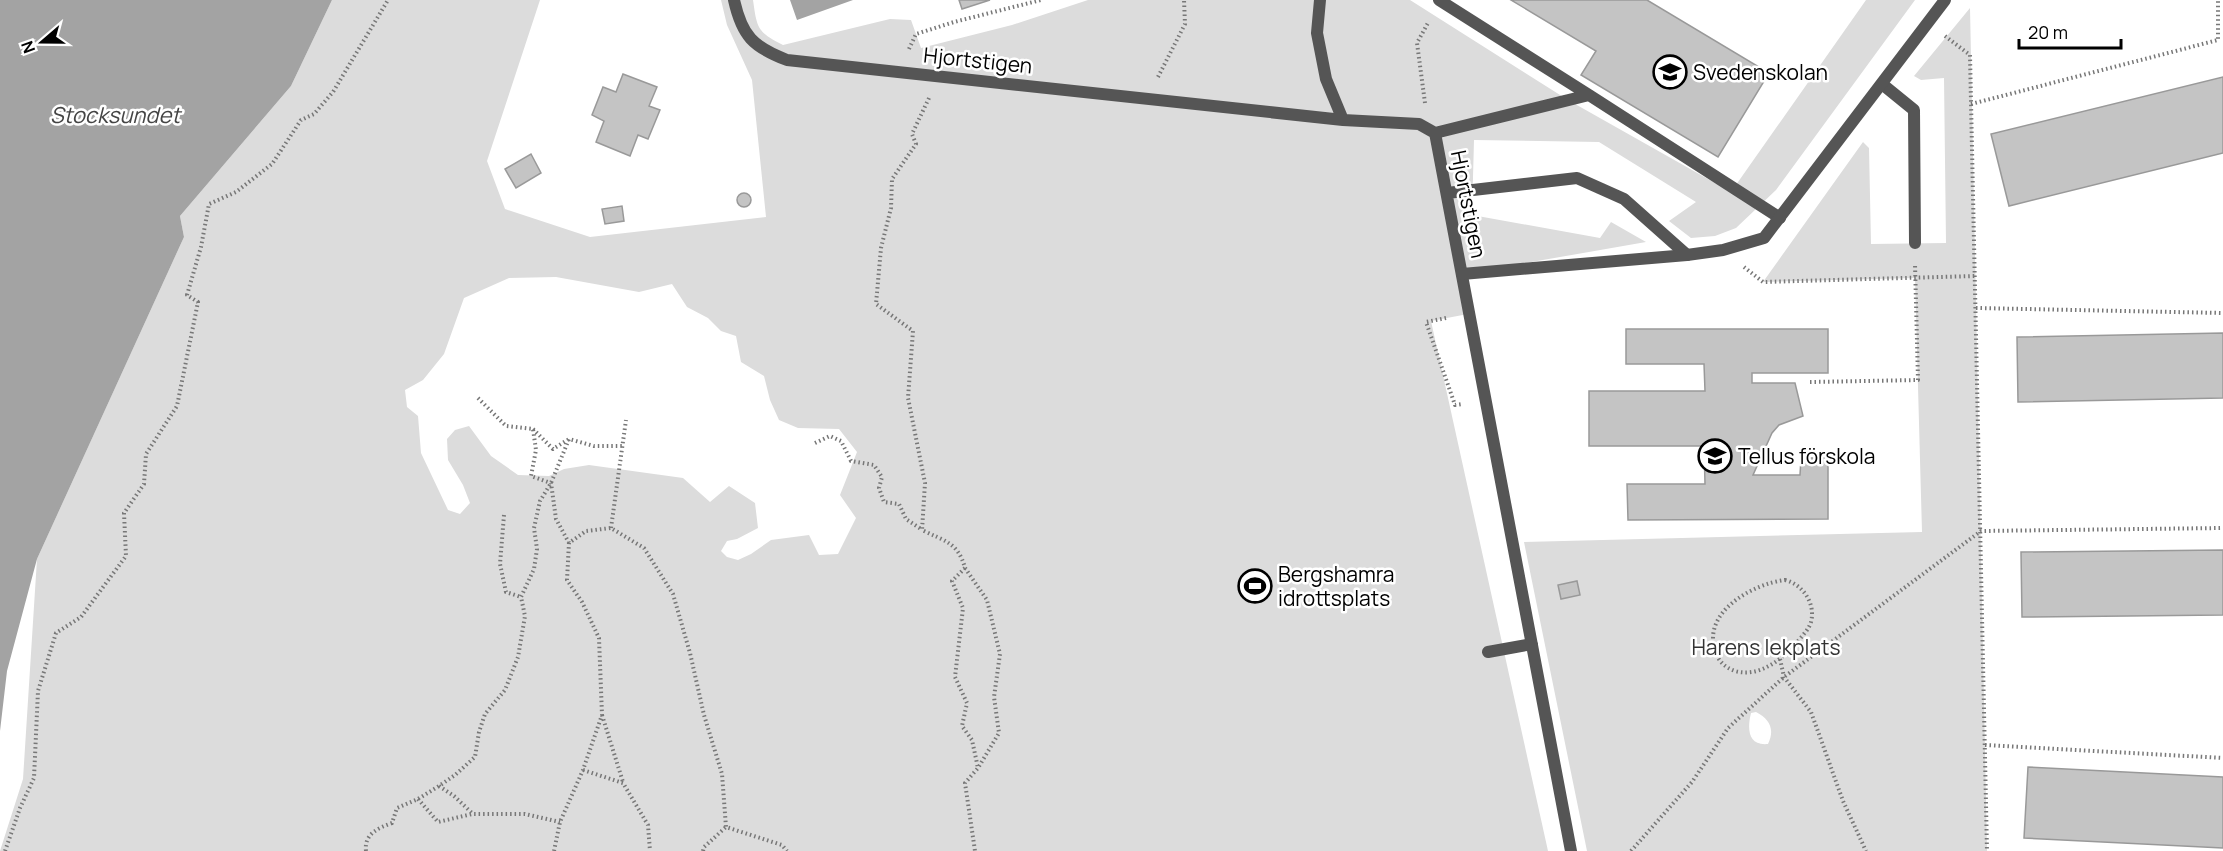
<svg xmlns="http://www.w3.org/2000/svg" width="2223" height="851" viewBox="0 0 2223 851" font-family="Manrope,sans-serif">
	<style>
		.green { fill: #dcdcdc; fill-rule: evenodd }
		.water { fill: #a3a3a3 }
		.building { fill: #c4c4c4; stroke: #999; stroke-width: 1.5 }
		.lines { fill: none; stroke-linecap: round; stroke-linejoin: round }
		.path { stroke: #777; stroke-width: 4; stroke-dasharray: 1.5 3; stroke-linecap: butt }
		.lane { stroke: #555; stroke-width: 12 }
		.street { stroke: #555; stroke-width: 12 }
		.labels { text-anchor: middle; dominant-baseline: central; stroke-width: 5; stroke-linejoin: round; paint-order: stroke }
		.street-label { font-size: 21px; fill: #000; stroke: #fff }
		.poi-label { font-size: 21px; fill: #000; stroke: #fff; text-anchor: start }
		.park-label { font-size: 21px; fill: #333; stroke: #fff }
		.water-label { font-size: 22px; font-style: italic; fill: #444; stroke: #fff }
	</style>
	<rect width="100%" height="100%" fill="#fff"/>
	<path class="green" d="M332,0H540L487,161L505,209L590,237L766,217L752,80L727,25L721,0H753C757,28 757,32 783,45L890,19L911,20L921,48L1012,25L1088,0H1410L1568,100L1731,192L1866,0H1915L1776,190L1736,228L1715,236L1691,238L1669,221L1696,202L1599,142L1474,140L1472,215L1600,238L1611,222L1646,242L1463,274L1468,314L1431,321L1548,851H0L23,779L37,559L184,237L180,216L291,86ZM556,277L639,292L672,284L687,307L708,318L721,331L736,336L741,362L764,376L770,400L779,420L798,428L839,429L857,452L840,495L856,518L838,554L819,555L809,535L771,540L751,554L738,560L727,557L721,551L727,541L737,539L758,528L755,503L729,486L710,502L683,478L589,465L564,469L549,476L518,475L491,456L469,426L455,430L447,439L448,460L463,485L470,503L460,514L448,510L421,453L418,416L407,407L405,390L423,380L444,354L464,298L509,278Z
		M1970,8L1987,851H1587L1524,542L1922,532L1915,278L1763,282L1863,142L1869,148L1871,244L1946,243L1944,78L1921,80L1914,76ZM1756,712C1770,719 1775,730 1768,744C1748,746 1747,729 1751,713Z"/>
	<path class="water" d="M0,0H332L291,86L180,216L184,237L37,559L7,671L0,731Z
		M790,0H853L797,20Z"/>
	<path class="building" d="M959,0H990L962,9Z
		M1511,0H1647L1769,73L1718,157L1581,75L1596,51Z
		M623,74L657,87L649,106L660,110L648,139L638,135L630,156L596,142L604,121L592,115L603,87L616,92Z
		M2223,77V153L2009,206L1991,134Z
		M531,154L541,173L516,188L505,169Z
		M737 200a7 7 0 1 1 14 0a7 7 0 1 1-14 0Z
		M622,206L624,221L605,224L602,209Z
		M1626,329H1828V373H1752V383H1795L1803,416L1779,425L1772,433L1753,475H1800L1801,458H1828V519L1628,520L1627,484H1705L1704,446H1589V391H1705L1704,364H1626Z
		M2223,333V398L2018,402L2017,337Z
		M2223,550V615L2022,617L2021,552Z
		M1577,581L1580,595L1561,599L1558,585Z
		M2028,767L2223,777V848L2024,838Z"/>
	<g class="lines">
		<path class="path" d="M1945,36L1970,55L1987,851
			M909,49L916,34L954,22L1041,0
			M1158,77L1185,24L1184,0
			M929,98L912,134L916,144L892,179L891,208L881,248L876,304L913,331L908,398L925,483L922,530C944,541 958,542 965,568L952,581L963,608L955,677L967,703L962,726L972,740L978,768L965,783L975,851
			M1425,103L1417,43L1429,21
			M1971,104L2218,40V0
			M1744,267L1763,282L1975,276
			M1976,308L2223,313
			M1446,318L1426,322L1455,405L1462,404
			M1810,382L1918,380L1915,264
			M478,398L506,426L533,429L536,450L531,476L551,483L556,519L569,543
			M533,429L553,449L569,439
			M815,443L830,436L841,441L851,461L874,465L882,477L879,488L884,502L899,504L906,519L921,529
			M504,515L500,564L506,592L521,597
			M611,528L626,420
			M965,568L987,600L1000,654L994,697L999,733L978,768
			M1785,580C1802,584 1816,603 1811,622C1809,629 1803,635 1798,641C1783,658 1761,678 1735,671C1726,668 1719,662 1716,653C1700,613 1752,584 1785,580Z
			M1780,659L1784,677L1811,712L1843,801L1866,851
			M602,715L623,782
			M1985,745L2223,758
			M583,770L623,783L648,825L650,851
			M439,786L454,796L472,813
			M418,799L438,822L472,814H525L560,822
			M5,851L20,808L34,778L38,691L56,633L81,617L126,556L124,513L144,484L146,454L177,406L198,302L187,295L201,247L209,204L236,192L272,164L301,120L314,114L333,92L388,0
			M366,851C364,834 378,828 392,823L397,808L418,799L439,786L455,775L475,757L479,732L485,714L505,690L518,657L525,616L521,597L534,569L537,549L534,528L540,501L551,483L569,439L594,446H622
			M554,851L560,822L583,770L602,715L599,638L582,602L567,580L569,543L586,531L611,528L644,548L673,594L690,653L704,715L722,774L726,827L782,845L787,851
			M703,851L704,847L726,827
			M1631,851L1692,782L1728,728L1784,677L1981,531L2223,528"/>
		<path class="lane" d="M734,0C742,36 753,47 787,60L1343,120L1419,124L1435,133L1571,851
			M1320,0L1317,33L1326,79L1343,120
			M1882,84L1914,110L1915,243
			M1589,95L1780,218
			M1435,133L1589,95L1439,0
			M1447,193L1577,178L1624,199L1687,255
			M1488,652L1532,644"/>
		<path class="street" d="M1462,274L1687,255L1723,250L1764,238L1945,0"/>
	</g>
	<defs>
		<symbol id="school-ring" viewBox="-11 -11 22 22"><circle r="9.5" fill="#fff" stroke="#000" stroke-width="1.5"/><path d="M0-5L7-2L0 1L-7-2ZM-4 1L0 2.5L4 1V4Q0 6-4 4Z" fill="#000"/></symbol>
		<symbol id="stadium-ring" viewBox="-11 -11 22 22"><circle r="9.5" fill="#fff" stroke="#000" stroke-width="1.5"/><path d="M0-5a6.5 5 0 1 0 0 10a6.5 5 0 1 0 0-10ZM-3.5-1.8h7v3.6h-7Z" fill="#000"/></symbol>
	</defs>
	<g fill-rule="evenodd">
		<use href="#school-ring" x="1651" y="53" width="38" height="38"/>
		<use href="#school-ring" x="1696" y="437" width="38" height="38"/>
		<use href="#stadium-ring" x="1236" y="567" width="38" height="38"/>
	</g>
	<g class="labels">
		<g class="street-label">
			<text transform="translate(978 60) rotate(6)">Hjortstigen</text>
			<text transform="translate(1469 204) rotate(79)">Hjortstigen</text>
		</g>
		<g class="poi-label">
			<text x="1693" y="72">Svedenskolan</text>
			<text x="1738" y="456">Tellus förskola</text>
			<text x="1278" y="574">Bergshamra<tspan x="1278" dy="24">idrottsplats</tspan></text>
		</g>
		<g class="park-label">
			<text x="1766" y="647">Harens lekplats</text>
		</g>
		<g class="water-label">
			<text x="115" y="115">Stocksundet</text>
		</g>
	</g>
	<g transform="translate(42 42) rotate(250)" stroke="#ffffff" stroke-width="4.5" paint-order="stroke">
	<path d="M0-4.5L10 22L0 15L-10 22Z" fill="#000000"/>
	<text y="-9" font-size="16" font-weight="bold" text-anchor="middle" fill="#000000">N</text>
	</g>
	<path d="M2019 39v9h102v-9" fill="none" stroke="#000000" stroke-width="3"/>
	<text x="2028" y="39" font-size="18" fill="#000000" stroke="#ffffff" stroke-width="4.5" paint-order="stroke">20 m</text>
</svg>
